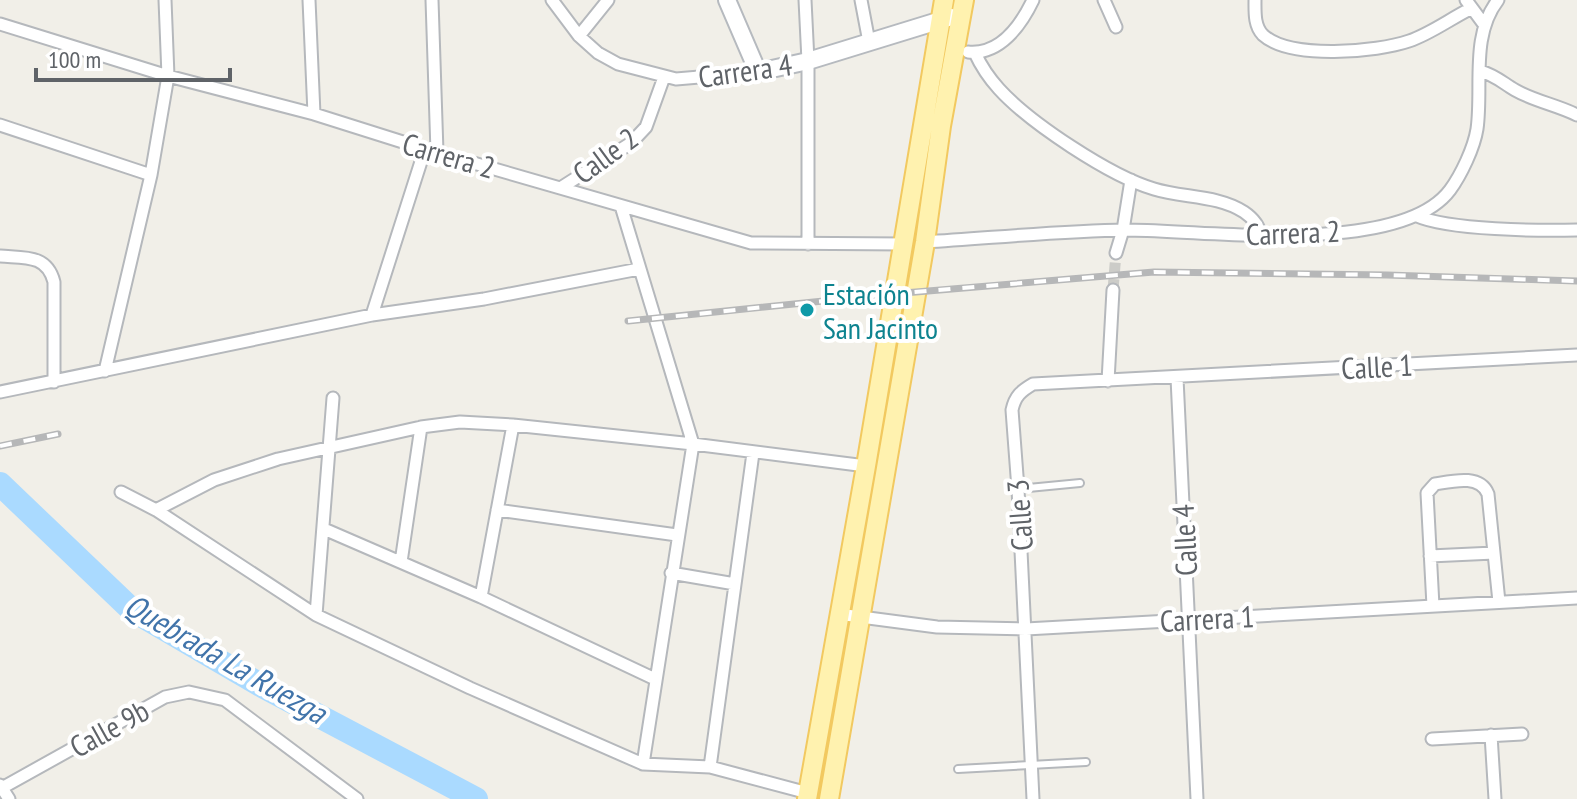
<svg xmlns="http://www.w3.org/2000/svg" width="1577" height="799" viewBox="0 0 1577 799" font-family="'PT Sans Narrow',sans-serif">
	<style>
		.lines { fill: none; stroke-linecap: round; stroke-linejoin: round }
		.river { stroke: #aadaff; stroke-width: 24 }
		.street-tunnel { stroke: #ccccc8; stroke-width: 11; stroke-dasharray: 11 5.5; stroke-linecap: butt }
		.lane-casing { stroke: #b5b8bc; stroke-width: 10 }
		.street-casing { stroke: #b5b8bc; stroke-width: 15 }
		.secondary-casing { stroke: #b6babf; stroke-width: 20 }
		.primary-casing { stroke: #f2c960; stroke-width: 22 }
		.lane { stroke: #fff; stroke-width: 6 }
		.street { stroke: #fff; stroke-width: 11 }
		.secondary { stroke: #fff; stroke-width: 16 }
		.primary { stroke: #fff2af; stroke-width: 18 }
		.rail-casing { stroke: #b6b7b8; stroke-width: 7 }
		.rail { stroke: #fff; stroke-width: 4; stroke-dasharray: 12; stroke-linecap: butt }
		.culture-dot { fill: #0f9aa8; stroke: #fff; stroke-width: 3 }
		.labels { text-anchor: middle; dominant-baseline: central; stroke-width: 8; stroke-linejoin: round; paint-order: stroke }
		.street-label { font-size: 30px; fill: #5f6368; stroke: #fff }
		.culture-label { font-size: 30px; fill: #0d838f; stroke: #fff; text-anchor: start }
		.water-label { font-size: 32px; font-style: italic; fill: #4174aa; stroke: #fff }
	</style>
	<rect width="100%" height="100%" fill="#f1efe8"/>
	<g class="lines">
		<path class="river" d="M0,484L132,610L264,687L476,799"/>
		<path class="street-tunnel" d="M1113,290L1116,253"/>
		<defs>
			<path id="lane" d="M1018,489L1080,483
				M958,769L1086,762"/>
			<path id="street" d="M309,0L314,114
				M432,0L437,152
				M552,0L579,36L598,53L618,64L676,79L758,72
				M805,0L808,61V244
				M861,0L869,42
				M1104,0L1116,27
				M1255,0C1255,12 1254,26 1263,35C1290,60 1377,52 1409,41C1430,34 1450,19 1470,9
				M1466,0L1483,23
				M0,24L168,76L314,114L425,149L751,243L905,244
				M579,36L608,0
				M968,52C1000,55 1021,25 1033,0
				M975,53C981,66 989,78 999,89C1030,123 1110,176 1154,189C1183,198 1218,195 1244,212C1253,218 1259,225 1261,236
				M1480,71C1495,75 1503,83 1515,90C1534,101 1557,105 1577,115
				M0,125L151,175
				M562,187L631,143L646,127L664,77
				M621,206L693,444L643,764
				M1417,216C1448,230 1541,231 1577,230
				M925,242C992,238 1059,231 1126,230C1202,230 1400,257 1450,190C1461,175 1474,148 1477,129C1483,87 1470,36 1498,0
				M1116,253L1123,230L1131,180
				M0,256C24,258 47,254 54,282V382
				M372,315L425,149
				M105,371L151,175L168,76L165,0
				M1177,378L1197,799
				M1108,381L1113,290
				M0,392L372,315L484,299L639,269
				M121,492L156,510
				M497,510L677,535
				M324,529L481,597L655,679
				M1430,556L1494,553
				M401,562L421,427
				M671,573L735,584
				M481,597L513,425
				M1433,606L1427,493L1435,484C1453,481 1480,474 1488,494L1499,602
				M838,614L937,627L1026,629L1577,598
				M316,615L333,398
				M1491,735L1495,799
				M1432,739L1522,734
				M710,767L753,453
				M0,785L9,799
				M0,789L165,697L189,692L225,700L357,799
				M808,793L710,767L643,764L470,688L316,615L156,510L214,480L278,459L421,427L460,422L513,425L693,444L866,466
				M1033,799L1018,489L1012,410C1015,396 1021,391 1033,384L1577,355"/>
			<path id="secondary" d="M727,0L758,72L808,61L951,17"/>
			<path id="primary" d="M807,799L866,466L944,0
				M829,799L925,242L941,126L964,0"/>
		</defs>
		<use href="#lane" class="lane-casing"/>
		<use href="#street" class="street-casing"/>
		<use href="#secondary" class="secondary-casing"/>
		<use href="#primary" class="primary-casing"/>
		<use href="#lane" class="lane"/>
		<use href="#street" class="street"/>
		<use href="#secondary" class="secondary"/>
		<use href="#primary" class="primary"/>
		<defs>
			<path id="rail" d="M628,321L892,294L1154,272L1387,275L1577,281
				M0,446L58,434"/>
		</defs>
		<use href="#rail" class="rail-casing"/>
		<use href="#rail" class="rail"/>
	</g>
	<circle class="culture-dot" cx="807" cy="310" r="8"/>
	<g class="labels">
		<g class="street-label">
			<text transform="translate(745 70) rotate(-8)">Carrera 4</text>
			<text transform="translate(449 155) rotate(16)">Carrera 2</text>
			<text transform="translate(605 155) rotate(-36)">Calle 2</text>
			<text transform="translate(1293 232) rotate(-2)">Carrera 2</text>
			<text transform="translate(1377 366) rotate(-3)">Calle 1</text>
			<text transform="translate(1019 515) rotate(-94)">Calle 3</text>
			<text transform="translate(1184 540) rotate(-93)">Calle 4</text>
			<text transform="translate(1207 618) rotate(-3)">Carrera 1</text>
			<text transform="translate(109 728) rotate(-29)">Calle 9b</text>
		</g>
		<g class="culture-label">
			<text x="823" y="293">Estación<tspan x="823" dy="34">San Jacinto</tspan></text>
		</g>
		<g class="water-label">
			<text transform="translate(226 658) rotate(30)">Quebrada La Ruezga</text>
		</g>
	</g>
	<path d="M36 68v12h194v-12" fill="none" stroke="#5f6368" stroke-width="4"/>
	<text x="48" y="68" font-size="24" fill="#5f6368" stroke="#ffffff" stroke-width="6" paint-order="stroke">100 m</text>
</svg>
